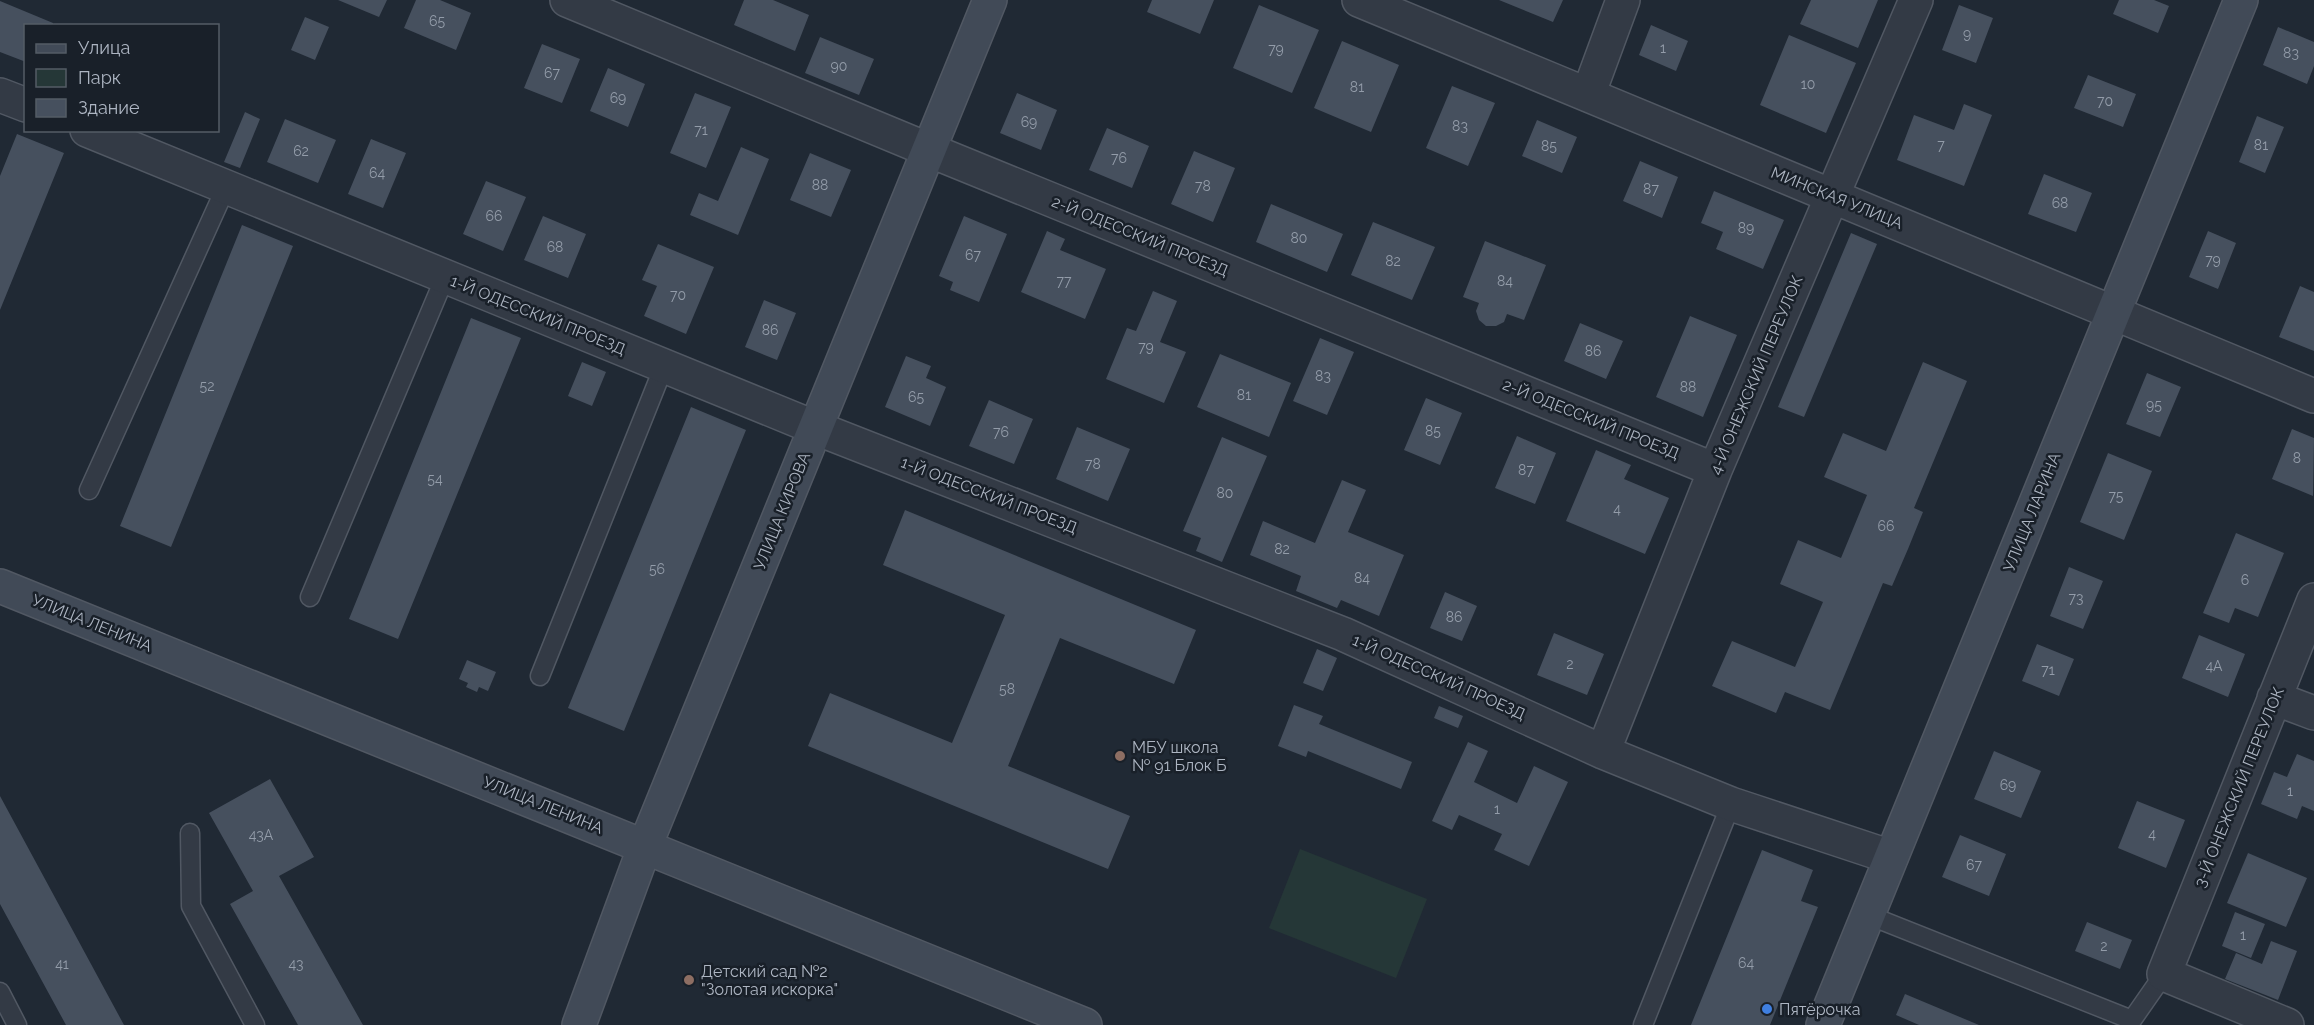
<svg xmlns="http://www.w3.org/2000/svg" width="2314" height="1025" viewBox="0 0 2314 1025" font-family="Raleway,sans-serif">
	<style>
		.green { fill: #253737 }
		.building { fill: #46505e }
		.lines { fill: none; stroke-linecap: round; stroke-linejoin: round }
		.lane-casing { stroke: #515863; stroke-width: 21 }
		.street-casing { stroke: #515863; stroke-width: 36 }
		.secondary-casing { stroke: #515863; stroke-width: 36 }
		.lane { stroke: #333a45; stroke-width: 18 }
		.street { stroke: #333a45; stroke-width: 33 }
		.secondary { stroke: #414a57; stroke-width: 33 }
		.education-dot { fill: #8d6e63; stroke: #192029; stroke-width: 2 }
		.shop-dot { fill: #3f7fe0; stroke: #192029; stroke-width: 2 }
		.labels { text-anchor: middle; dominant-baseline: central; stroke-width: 5; stroke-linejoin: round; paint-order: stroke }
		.number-label { font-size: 14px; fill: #939ca9 }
		.street-label { font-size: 16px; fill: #adb5c2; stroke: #192029 }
		.poi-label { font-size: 16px; fill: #adb5c2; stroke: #192029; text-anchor: start }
	</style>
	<rect width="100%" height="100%" fill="#202934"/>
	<path class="green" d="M1300,849L1427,899L1396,978L1269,928Z"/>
	<path class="building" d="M338,0H387L379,17Z
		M416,0H440L471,13L456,50L404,28Z
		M744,0H773L809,15L795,51L734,25Z
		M1152,0H1214L1200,34L1147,12Z
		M1499,0H1563L1553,22Z
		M1811,0H1878L1858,48L1800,24Z
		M2119,0H2154L2169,6L2158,33L2113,14Z
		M0,1L53,23V26H26V62L0,52Z
		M1259,5L1319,30L1292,93L1233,68Z
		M1959,5L1993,18L1976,63L1942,50Z
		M305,17L329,27L315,60L291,50Z
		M1651,25L1688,41L1676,71L1639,55Z
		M2278,27L2314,42V66L2307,84L2263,65Z
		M1789,35L1856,63L1826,133L1760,105Z
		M820,37L874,59L859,95L805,73Z
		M1342,41L1399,65L1371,132L1314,108Z
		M542,44L580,59L562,103L524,88Z
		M608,68L645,84L628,127L590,111Z
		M2088,75L2136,94L2123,127L2074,108Z
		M1452,86L1495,103L1468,166L1426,148Z
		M695,93L731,107L706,168L670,153Z
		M1017,93L1057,110L1041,150L1000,133Z
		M1964,104L1992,115L1964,186L1897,160L1914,115L1954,130Z
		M245,112L260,119L240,168L224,162Z
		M2257,116L2284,127L2265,173L2239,162Z
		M285,119L336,140L318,183L267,162Z
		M1537,120L1577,137L1562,173L1522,156Z
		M1107,128L1149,146L1132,188L1089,170Z
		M17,134L64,153L0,310V176Z
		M371,139L406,153L383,208L348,194Z
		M741,147L769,159L738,235L690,215L699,193L718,201Z
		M1194,151L1235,168L1213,222L1171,204Z
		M810,153L851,170L831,217L790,200Z
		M1640,161L1678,177L1662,218L1623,201Z
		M2044,174L2092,193L2076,232L2028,214Z
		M486,181L526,197L503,251L463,234Z
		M1714,191L1784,220L1763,269L1716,249L1723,232L1701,223Z
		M1271,204L1343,234L1327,272L1256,242Z
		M543,216L586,234L568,278L524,260Z
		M964,216L1007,234L979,302L950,290L953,282L939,276Z
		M1373,222L1435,247L1412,300L1351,275Z
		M242,225L293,246L171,547L120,526Z
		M1047,231L1065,239L1060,250L1106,269L1085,319L1021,292Z
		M2208,231L2236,243L2218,289L2189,277Z
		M1851,233L1877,244L1804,417L1778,407Z
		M1485,241L1546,265L1524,320L1507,314L1504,322L1496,326H1486L1479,320L1476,311L1479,303L1463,297Z
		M658,244L714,267L686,334L644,316L657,286L642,280Z
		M2300,286L2314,292V351L2279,337Z
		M1153,291L1177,301L1160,342L1186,352L1164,403L1106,379L1127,328L1136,331Z
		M764,300L796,313L777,360L745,347Z
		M1690,316L1737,335L1703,417L1656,397Z
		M471,318L521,338L398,639L349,619Z
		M1580,323L1623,341L1606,379L1564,361Z
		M1320,338L1354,352L1327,415L1293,401Z
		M1220,354L1291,383L1269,437L1197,407Z
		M906,356L931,366L926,378L946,387L930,426L885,407Z
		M582,362L606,372L592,406L568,396Z
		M1923,362L1967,381L1914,508L1923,512L1908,549L1892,586L1883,583L1830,710L1785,692L1776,713L1712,686L1732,641L1795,667L1823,602L1780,584L1798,540L1841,558L1867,495L1824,477L1843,433L1886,451Z
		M2147,373L2181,387L2160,437L2126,424Z
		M1426,398L1462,413L1440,465L1404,450Z
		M989,400L1033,419L1014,464L969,446Z
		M691,407L746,430L624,731L568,708Z
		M1077,427L1130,449L1108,501L1056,479Z
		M2292,429L2314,438L2313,496L2272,479Z
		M1517,436L1556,453L1535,504L1495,488Z
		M1222,437L1267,456L1222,562L1196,551L1201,538L1183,531Z
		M1596,450L1631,465L1624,479L1669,498L1645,554L1566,521Z
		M2108,453L2152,471L2124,540L2080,522Z
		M1342,480L1366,490L1348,532L1404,555L1379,616L1341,600L1337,608L1296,591L1301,576L1250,555L1263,521L1315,543Z
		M905,510L1196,630L1174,684L1060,638L1008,766L1130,816L1108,869L808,746L830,693L952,743L1005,615L883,565Z
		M2236,533L2284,553L2258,617L2235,608L2229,623L2203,613Z
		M2069,567L2103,581L2083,629L2050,616Z
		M1445,592L1477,606L1462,641L1430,628Z
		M1554,633L1604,654L1587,695L1537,675Z
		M2199,635L2245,654L2228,697L2182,678Z
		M2037,644L2074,659L2059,696L2022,681Z
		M1317,649L1337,658L1323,691L1303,683Z
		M467,660L496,672L488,691L479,687L477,692L466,687L468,683L459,679Z
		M1294,705L1323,716L1319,724L1412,762L1401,789L1308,751L1306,757L1278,746Z
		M1439,706L1463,716L1458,728L1434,718Z
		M1468,742L1488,751L1474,782L1517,803L1534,766L1568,782L1529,866L1494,850L1502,834L1459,815L1452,830L1432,821Z
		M1994,751L2041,771L2021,818L1974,799Z
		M2297,754L2314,761V811L2302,806L2297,819L2261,804L2274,772L2287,777Z
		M270,779L314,857L279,876L363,1025H298L230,904L253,891L209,813Z
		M0,796L124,1025H66L0,904Z
		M2137,801L2185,820L2166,868L2118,848Z
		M1960,835L2006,854L1989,896L1942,877Z
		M1762,850L1813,870L1801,901L1818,907L1770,1025H1691Z
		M2248,853L2307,878L2286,927L2227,903Z
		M2235,912L2265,924L2251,958L2222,946Z
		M2087,922L2132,940L2120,969L2075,951Z
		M2271,941L2297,951L2278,1000L2225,979L2236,953L2262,964Z
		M1905,994L1979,1025H1919L1896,1015Z"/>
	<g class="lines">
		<defs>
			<path id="lane" d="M89,490L226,187
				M310,597L445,277
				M540,676L664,366
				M190,833L191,906L255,1025
				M1868,915L2132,1020L2164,974
				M0,992L17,1025
				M1643,1025L1731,804"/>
			<path id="street" d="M567,0L929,150L1715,470
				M1359,0L2314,396
				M0,95L26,105
				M1588,95L1623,0
				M87,130L816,428L1343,634L1603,752L1731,804L1891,857
				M2274,698L2314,713
				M1603,752L1715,470L1916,0
				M2287,1025L2164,974L2314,600"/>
			<path id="secondary" d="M0,586L1085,1025
				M579,1025L645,846L990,0
				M1823,1025L2241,0"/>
		</defs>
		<use href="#lane" class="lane-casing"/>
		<use href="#street" class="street-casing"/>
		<use href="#secondary" class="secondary-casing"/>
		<use href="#lane" class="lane"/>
		<use href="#street" class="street"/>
		<use href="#secondary" class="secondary"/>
	</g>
	<g class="education-dot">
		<circle cx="1120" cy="756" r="6"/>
		<circle cx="689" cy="980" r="6"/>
	</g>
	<circle class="shop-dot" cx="1767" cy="1009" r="6"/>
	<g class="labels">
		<g class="number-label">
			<text x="437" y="21">65</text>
			<text x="1967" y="34">9</text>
			<text x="1663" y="48">1</text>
			<text x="1276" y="49">79</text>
			<text x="2291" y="53">83</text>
			<text x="839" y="66">90</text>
			<text x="552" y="73">67</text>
			<text x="1808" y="84">10</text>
			<text x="1357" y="87">81</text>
			<text x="618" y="98">69</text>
			<text x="2105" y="101">70</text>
			<text x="1029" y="122">69</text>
			<text x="1460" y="126">83</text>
			<text x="701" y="130">71</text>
			<text x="1941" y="145">7</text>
			<text x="2261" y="145">81</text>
			<text x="1549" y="146">85</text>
			<text x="301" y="151">62</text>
			<text x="1119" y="158">76</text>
			<text x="377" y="173">64</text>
			<text x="820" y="185">88</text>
			<text x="1203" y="186">78</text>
			<text x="1651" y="189">87</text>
			<text x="2060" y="203">68</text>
			<text x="494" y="216">66</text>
			<text x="1746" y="228">89</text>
			<text x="1299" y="238">80</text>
			<text x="555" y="247">68</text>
			<text x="973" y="255">67</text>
			<text x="2213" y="260">79</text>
			<text x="1393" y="261">82</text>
			<text x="1064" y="281">77</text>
			<text x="1505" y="281">84</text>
			<text x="678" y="295">70</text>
			<text x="770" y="330">86</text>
			<text x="1146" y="347">79</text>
			<text x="1593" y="351">86</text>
			<text x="1323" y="376">83</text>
			<text x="207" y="386">52</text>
			<text x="1688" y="387">88</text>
			<text x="1244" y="395">81</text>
			<text x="916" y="397">65</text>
			<text x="2154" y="405">95</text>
			<text x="1433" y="431">85</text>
			<text x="1001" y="432">76</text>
			<text x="2297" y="458">8</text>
			<text x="1093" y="464">78</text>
			<text x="1526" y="470">87</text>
			<text x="435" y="479">54</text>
			<text x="1225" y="493">80</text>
			<text x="2116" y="496">75</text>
			<text x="1617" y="509">4</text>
			<text x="1886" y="526">66</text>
			<text x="1282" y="549">82</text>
			<text x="657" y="569">56</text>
			<text x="1362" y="578">84</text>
			<text x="2245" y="580">6</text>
			<text x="2076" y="598">73</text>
			<text x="1454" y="617">86</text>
			<text x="1570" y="664">2</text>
			<text x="2214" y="666">4А</text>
			<text x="2048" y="670">71</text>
			<text x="1007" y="689">58</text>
			<text x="2008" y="785">69</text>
			<text x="2290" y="791">1</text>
			<text x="1497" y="809">1</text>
			<text x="2152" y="834">4</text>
			<text x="261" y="835">43А</text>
			<text x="1974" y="865">67</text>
			<text x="2243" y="935">1</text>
			<text x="2104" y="946">2</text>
			<text x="1746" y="963">64</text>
			<text x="62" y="964">41</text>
			<text x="296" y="964">43</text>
		</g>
		<g class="street-label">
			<text transform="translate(1837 198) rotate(22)">МИНСКАЯ УЛИЦА</text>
			<text transform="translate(1140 236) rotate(22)">2-Й ОДЕССКИЙ ПРОЕЗД</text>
			<text transform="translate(538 315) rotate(22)">1-Й ОДЕССКИЙ ПРОЕЗД</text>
			<text transform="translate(1756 375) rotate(-67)">4-Й ОНЕЖСКИЙ ПЕРЕУЛОК</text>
			<text transform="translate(1591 419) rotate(22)">2-Й ОДЕССКИЙ ПРОЕЗД</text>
			<text transform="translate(989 495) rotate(21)">1-Й ОДЕССКИЙ ПРОЕЗД</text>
			<text transform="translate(782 511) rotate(-68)">УЛИЦА КИРОВА</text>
			<text transform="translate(2032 512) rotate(-68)">УЛИЦА ЛАРИНА</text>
			<text transform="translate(92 623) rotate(22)">УЛИЦА ЛЕНИНА</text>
			<text transform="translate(1439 677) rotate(24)">1-Й ОДЕССКИЙ ПРОЕЗД</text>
			<text transform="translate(2239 787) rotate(-68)">3-Й ОНЕЖСКИЙ ПЕРЕУЛОК</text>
			<text transform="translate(543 805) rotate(22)">УЛИЦА ЛЕНИНА</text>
		</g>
		<g class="poi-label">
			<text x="1132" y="747">МБУ школа<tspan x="1132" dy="18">№ 91 Блок Б</tspan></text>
			<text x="701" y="971">Детский сад №2<tspan x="701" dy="18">"Золотая искорка"</tspan></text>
			<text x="1779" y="1009">Пятёрочка</text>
		</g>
	</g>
	<rect x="24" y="24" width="195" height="108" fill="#192029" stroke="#545c66" stroke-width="1.5"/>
	<rect x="36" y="44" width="30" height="9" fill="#414a57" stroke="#545c66" stroke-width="1.5"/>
	<text x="78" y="54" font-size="18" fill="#adb5c2">Улица</text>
	<rect x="36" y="69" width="30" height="18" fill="#253737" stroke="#545c66" stroke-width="1.5"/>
	<text x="78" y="84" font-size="18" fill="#adb5c2">Парк</text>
	<rect x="36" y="99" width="30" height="18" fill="#46505e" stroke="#545c66" stroke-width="1.5"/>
	<text x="78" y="114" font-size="18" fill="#adb5c2">Здание</text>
</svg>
